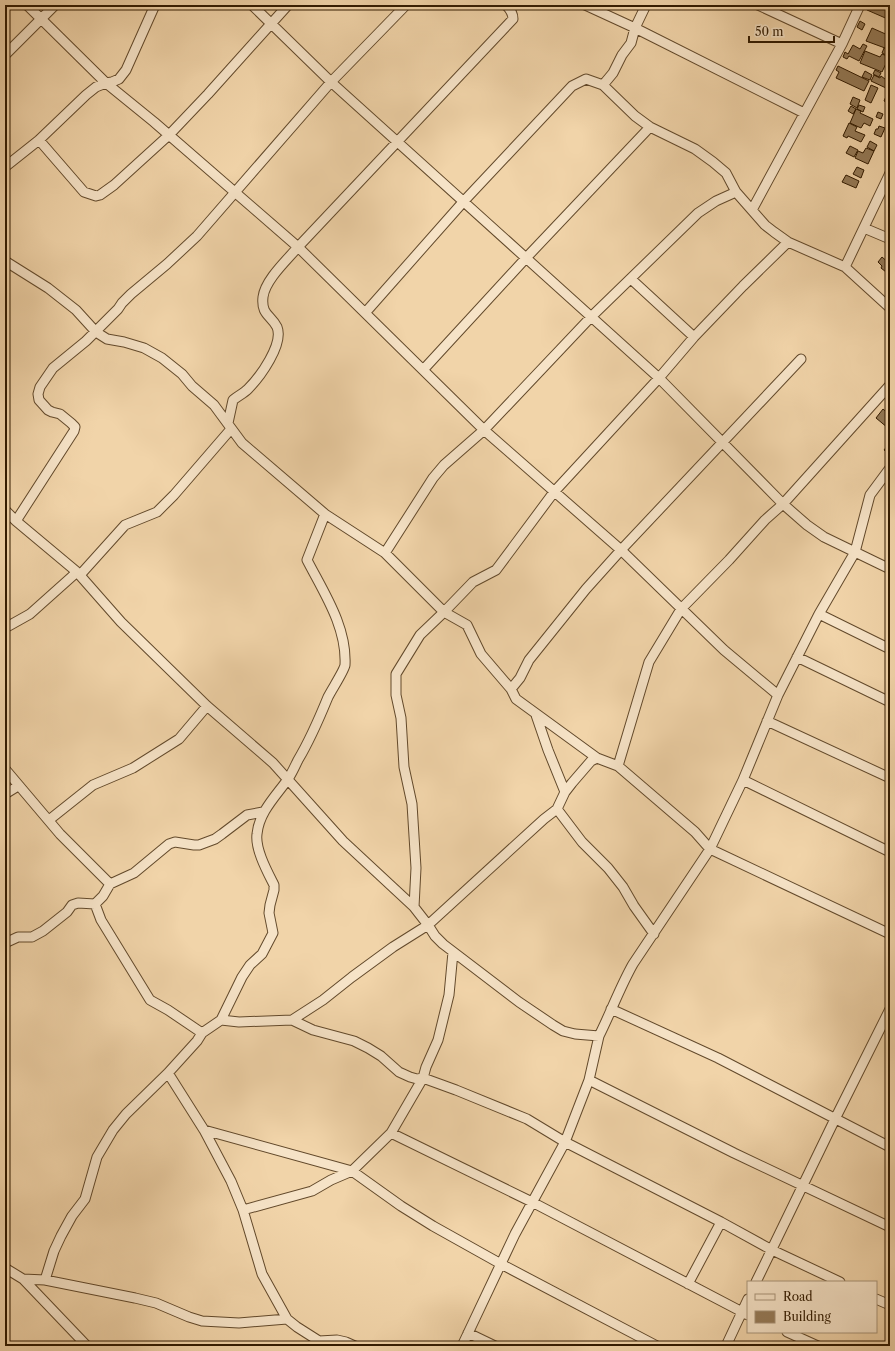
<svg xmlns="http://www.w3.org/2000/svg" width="895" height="1351" viewBox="0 0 895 1351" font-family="'Libre Caslon Text',serif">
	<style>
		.building { fill: #957b58; stroke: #321b01 }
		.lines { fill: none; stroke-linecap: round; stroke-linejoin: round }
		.street-casing { stroke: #62492b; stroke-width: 11 }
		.street { stroke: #f6e3c7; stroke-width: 9 }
	</style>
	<rect width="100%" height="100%" fill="#f1d4a9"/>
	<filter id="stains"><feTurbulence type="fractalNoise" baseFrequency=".005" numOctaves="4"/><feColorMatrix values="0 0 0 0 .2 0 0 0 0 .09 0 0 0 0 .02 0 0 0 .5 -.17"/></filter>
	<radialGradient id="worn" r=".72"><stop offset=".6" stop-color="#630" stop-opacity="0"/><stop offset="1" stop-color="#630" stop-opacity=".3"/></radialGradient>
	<path class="building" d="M869,5H890V20L867,10Z
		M860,21L865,24L862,30L857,27Z
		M872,28L890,36L885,48L866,41Z
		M863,44L867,46L859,61L849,56L847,59L843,57L845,52L848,54L853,45L860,49Z
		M884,48L890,51V57L882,53Z
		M865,51L880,57L882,54L889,57L882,72L860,63Z
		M838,66L869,81L864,91L836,78L839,72L836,70Z
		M875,70L881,73L879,77L873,74Z
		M865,71L872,75L870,80L862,77Z
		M874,75L880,78L881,76L889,82L886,88L871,81Z
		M871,85L878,88L871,103L865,100Z
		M887,94L890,95V104L884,101Z
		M853,97L860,100L857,108L850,104Z
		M859,105L865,107L863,112L857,109Z
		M851,106L856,109L853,114L848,111Z
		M856,109L861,111L860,113L873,119L870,126L864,123L861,128L850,123Z
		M878,112L883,114L881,119L876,117Z
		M849,123L857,127L855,131L865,135L861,142L848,136L847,138L843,136Z
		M879,126L885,128L881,137L874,134L876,129H878Z
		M870,141L877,145L874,151L867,147Z
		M850,146L858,150L854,157L846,153Z
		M866,148L874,151L868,164L855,158L858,151L863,153Z
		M857,167L864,170L861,178L853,174Z
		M846,175L859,181L856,188L842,182Z
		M882,257L890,264V266L886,272L881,268L882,266L878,262Z
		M883,409L890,415V426L888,428L876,418Z
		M888,445L890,447L889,454L884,450Z"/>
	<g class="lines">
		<defs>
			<path id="street" d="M252,5L331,82L659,378L783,504L807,525L824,537L890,569
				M585,5L635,28L804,113
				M758,5L842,44
				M5,55L55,5
				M603,85L635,116L650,127L695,149L713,162L726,173L736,192L765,225L774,232L788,242L845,267L890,308
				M39,140L84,192L96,196L100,195L114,185L169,135L208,94L288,5
				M5,167L39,140L86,95L96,87L106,83L112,82L119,79L126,70L155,5
				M752,210L842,44L860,5
				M864,228L890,239
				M5,261L48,288L76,310L96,332L107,339L124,342L144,348L162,358L182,374L192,386L214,405L242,443L325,514L385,553L444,612L467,625L481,654L511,689
				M845,267L890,173
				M631,279L694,337
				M365,313L464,201L572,86L586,79L603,85L613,73L622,55L631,43L635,28L646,5
				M423,370L526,258L650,127
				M228,423L233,400C238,396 244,393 248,389C260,377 284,344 277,327C271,315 261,315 263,297C265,280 287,260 298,247L513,19C513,13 510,9 506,5
				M5,510L16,521L77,572L121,622L207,706L273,763L343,841L414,907L428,925L435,936L443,944L519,1002L553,1025L563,1031L575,1034L599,1036C611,1012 620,987 633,964L710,849L743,780L778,695L724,650L621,550L484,430L298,247L154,122L106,83L27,5
				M16,521L74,431L75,427L71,423L60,414L52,412L48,410L39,400L38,394L40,387L53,368L86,341L118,309L122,303L131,294L167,264L197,236L331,82L406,5
				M385,553L433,478L444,465L484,430L591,317L698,213L716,201L736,192
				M80,575L125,525L157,512L174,495L231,429
				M819,614L890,649
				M5,628L30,614L77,572
				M797,657L890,702
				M778,695L819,614L855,552L870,495L890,468
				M536,715L548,750L565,792
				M767,721L890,778
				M597,758L516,699L511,689L520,678L529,660L586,589L621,550L801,359
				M618,766L649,662L681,609L729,560L765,520L783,504L890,385
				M5,769L60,834L110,884
				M743,780L890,852
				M5,794L18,786
				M557,809L582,842L608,868L623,887L634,906L654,934
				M49,820L93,785L133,768L179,739L207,706
				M95,904L103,896L110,884L134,873L169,844L175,842L194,845H199L215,839L222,834L247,815L263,812
				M95,904L101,920L150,1000L168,1010L202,1033
				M414,907L416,868L412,804L404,767L401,718L396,695V674L420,635L444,612L473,582L496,570L554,492L659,378L694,337L743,286L788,242
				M5,943L18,937H32L43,931L67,912L72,905L78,903L95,904
				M611,1009L718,1058L890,1147
				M221,1020L239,1022L292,1020L313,1030L354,1041L368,1048L381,1056L399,1072L410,1077L417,1079L423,1078L456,1090L527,1119L565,1142L721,1222L772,1250L840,1282
				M292,1020L323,1000L352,977L393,947L428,925L544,819L557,809L565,792L572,783L591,761L597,758L618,766L695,832L710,849L890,934
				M168,1073L204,1130L231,1181L243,1210L262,1274L287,1319L297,1327L319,1341L337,1340L346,1342L355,1346
				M589,1080L734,1153L890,1227
				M204,1130L352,1171L401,1206L433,1226L501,1264L657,1346
				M391,1133L532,1202L748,1315
				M243,1210L312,1191L331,1180L352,1171L391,1133L423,1078L426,1067L438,1040L449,995L453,952
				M5,1268L23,1279L87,1346
				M23,1279L45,1280L135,1298L156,1303L189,1317L202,1321L239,1323L287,1319
				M45,1280L54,1251L61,1236L72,1216L85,1199L97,1157L113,1130L126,1114L168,1073L197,1041L202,1033L221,1020L242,977L250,965L262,954L273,933L269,913L270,905L274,890V885C267,871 255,849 257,834C259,812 276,796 288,779C292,773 295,766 298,760C310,740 319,719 328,697C332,689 344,671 345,665C347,627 324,593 307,560L325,514
				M756,1282L835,1119L890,1009
				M688,1284L721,1222
				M876,1299L890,1305
				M787,1332L818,1346
				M468,1333L495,1346
				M462,1346L515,1234L565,1142L589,1080L599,1036
				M726,1346L748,1299"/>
		</defs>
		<use href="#street" class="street-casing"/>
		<use href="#street" class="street"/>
	</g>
	<rect width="895" height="1351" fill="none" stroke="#f1d4a9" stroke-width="20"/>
	<rect x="6" y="6" width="883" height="1339" fill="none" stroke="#321b01" stroke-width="2"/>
	<rect x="10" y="10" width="875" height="1331" fill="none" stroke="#321b01"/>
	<rect x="747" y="1281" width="130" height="52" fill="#f6e3c7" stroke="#a89378"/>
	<rect x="755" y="1294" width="20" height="6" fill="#f6e3c7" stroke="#a89378"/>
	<text x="783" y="1301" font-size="12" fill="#321b01">Road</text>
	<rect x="755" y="1311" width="20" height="12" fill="#957b58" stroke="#a89378"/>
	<text x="783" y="1321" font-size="12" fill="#321b01">Building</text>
	<path d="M749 36v6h85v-6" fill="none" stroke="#321b01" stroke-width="2"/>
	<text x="755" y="36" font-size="12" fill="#321b01" stroke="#f6e3c7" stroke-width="3" paint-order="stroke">50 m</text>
	<rect width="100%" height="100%" filter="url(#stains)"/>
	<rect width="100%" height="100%" fill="url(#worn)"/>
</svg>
